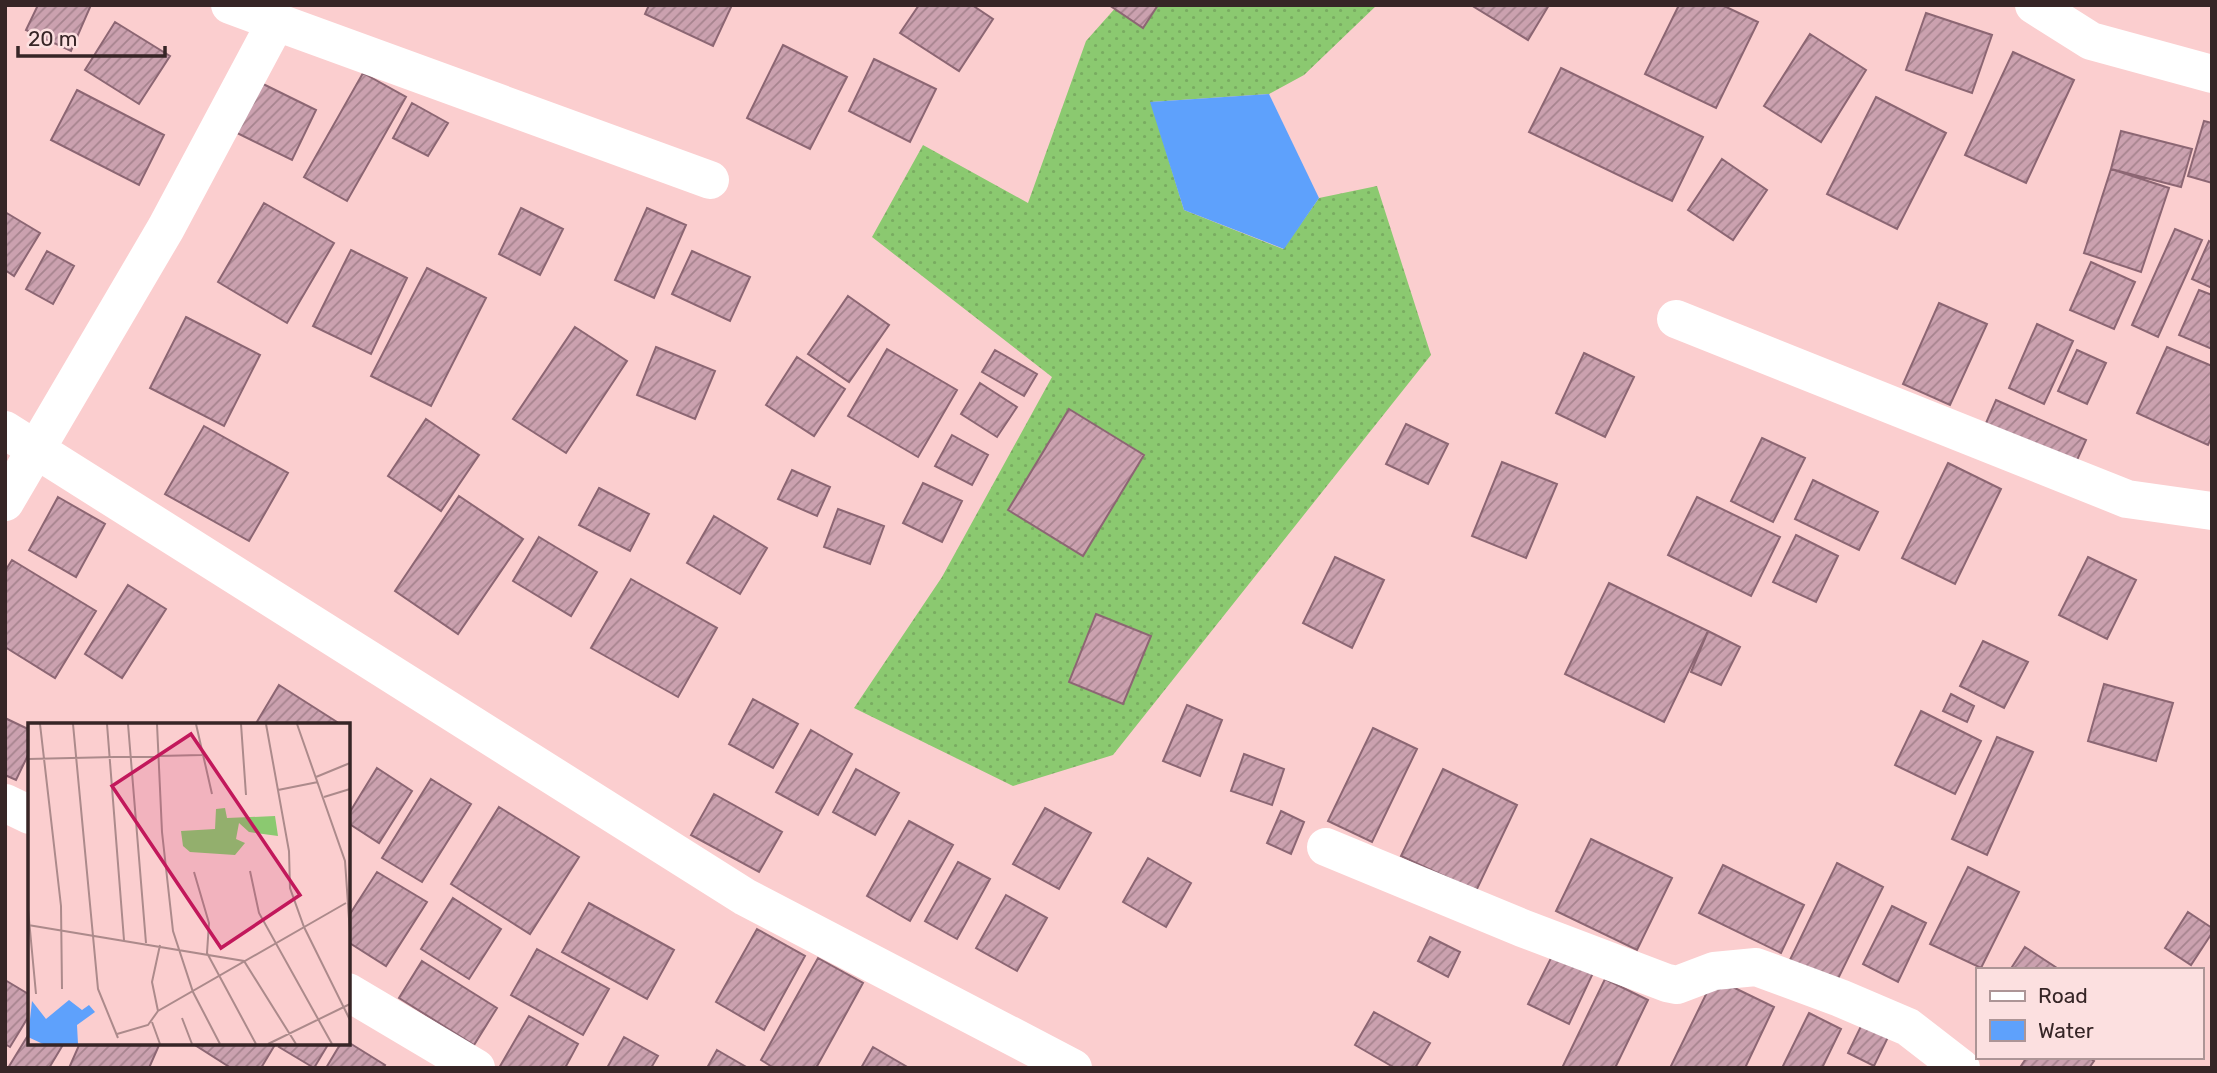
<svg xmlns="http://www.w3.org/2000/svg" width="2217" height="1073" viewBox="0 0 2217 1073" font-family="Rubik,sans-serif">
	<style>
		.grass { fill: url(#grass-dots) }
		.water { fill: #5ea1fc }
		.building { fill: url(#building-hatch); stroke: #8c6673; stroke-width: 2 }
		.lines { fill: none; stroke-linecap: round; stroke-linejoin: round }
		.street { stroke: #fff; stroke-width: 38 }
		.inset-road { fill: none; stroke: #ac8a8b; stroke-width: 2 }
		.view { fill: #c2185b; fill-opacity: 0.15; stroke: #c2185b; stroke-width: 3.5 }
		.inset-edge { fill: none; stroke: #362526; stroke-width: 3.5 }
	</style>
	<defs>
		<pattern id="grass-dots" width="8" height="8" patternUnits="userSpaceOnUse" patternTransform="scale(1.75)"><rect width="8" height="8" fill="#8bc970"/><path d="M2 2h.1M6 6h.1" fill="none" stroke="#79ac61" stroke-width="1.8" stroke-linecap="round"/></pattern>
		<pattern id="building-hatch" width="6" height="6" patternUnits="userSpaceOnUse" patternTransform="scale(1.75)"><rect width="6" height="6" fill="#cba1af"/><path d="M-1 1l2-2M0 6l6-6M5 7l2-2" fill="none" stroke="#a6838e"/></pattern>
	</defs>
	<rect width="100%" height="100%" fill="#fbcecf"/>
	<path class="grass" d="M1118,5H1377L1304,75L1269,94L1151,102L1184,210L1283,249L1319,198L1377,186L1431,355L1113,755L1013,786L854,708L942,577L1052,377L872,237L923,145L1028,203L1086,41Z"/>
	<path class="water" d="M1269,94L1319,198L1284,249L1184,210L1150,102Z"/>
	<path class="building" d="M38,5H91L71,51L26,30Z
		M649,5H732L713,46L645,14Z
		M919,5H972L993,19L959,71L900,33Z
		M1109,5H1158L1143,28Z
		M1471,5H1549L1528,40Z
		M1679,5H1722L1758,22L1716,108L1645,74Z
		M1926,13L1992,35L1972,93L1906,70Z
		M115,22L170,56L139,104L85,70Z
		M1810,34L1866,70L1821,142L1764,106Z
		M783,45L847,77L810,149L747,118Z
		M2013,52L2074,80L2026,183L1965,155Z
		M874,59L936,89L910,142L849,111Z
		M1561,68L1703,137L1672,201L1529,132Z
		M363,73L406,97L347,201L304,177Z
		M257,81L316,110L292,160L233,131Z
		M77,90L164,135L139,185L51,140Z
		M1876,97L1946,133L1897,229L1827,194Z
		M412,103L448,123L428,156L393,138Z
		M2204,121L2212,123V183L2188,176Z
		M2121,131L2192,149L2181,187L2111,169Z
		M1722,159L1767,190L1733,240L1688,210Z
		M2111,169L2169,188L2141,272L2084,253Z
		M264,203L334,243L287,323L218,282Z
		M521,208L563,229L540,275L499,254Z
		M647,208L686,225L654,298L615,280Z
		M5,212L40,233L14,276L5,270Z
		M2175,229L2202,240L2158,337L2132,325Z
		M2209,241L2212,243V288L2192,279Z
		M351,250L407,278L371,354L313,326Z
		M47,251L74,266L53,304L26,289Z
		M692,251L750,277L730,321L672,294Z
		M2091,262L2135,282L2114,329L2070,310Z
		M427,268L486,298L431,406L371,376Z
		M2199,290L2212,295V349L2179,335Z
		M848,296L889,325L849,382L808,354Z
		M1939,303L1987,324L1950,405L1903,384Z
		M186,317L260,355L224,426L150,388Z
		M2037,324L2073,341L2044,404L2009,388Z
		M575,327L627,361L566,453L513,419Z
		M656,347L715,371L695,419L637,395Z
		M2167,347L2212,366V436L2208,445L2137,413Z
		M887,349L957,390L918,457L848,416Z
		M995,350L1037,374L1024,396L982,372Z
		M2077,350L2106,363L2087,404L2058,391Z
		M1584,353L1634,377L1605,437L1556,413Z
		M797,357L845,389L814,436L766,405Z
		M980,383L1017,407L997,437L961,414Z
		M1996,400L2086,440L2073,469L1983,430Z
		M1069,409L1144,455L1083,556L1008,510Z
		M426,419L479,455L441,511L388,476Z
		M1406,424L1448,444L1428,484L1386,464Z
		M204,426L288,473L249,541L165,494Z
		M952,435L988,455L972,485L935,466Z
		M1762,438L1805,458L1773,522L1731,501Z
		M1502,462L1557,484L1526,558L1472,536Z
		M1948,463L2001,489L1955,584L1902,558Z
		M792,470L830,487L817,516L778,499Z
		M1813,480L1878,512L1859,550L1795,519Z
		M923,483L962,501L942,542L903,523Z
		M599,488L649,514L630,551L579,525Z
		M459,496L523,539L458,634L395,591Z
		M58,497L105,524L76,577L29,550Z
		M1697,497L1780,537L1751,596L1668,555Z
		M838,509L884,526L870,564L824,547Z
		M714,516L767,548L740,594L687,563Z
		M1796,535L1838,556L1816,602L1773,582Z
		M539,537L597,572L571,616L513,581Z
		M1335,557L1384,580L1352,648L1303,623Z
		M2088,557L2136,580L2107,639L2059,615Z
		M12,560L96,611L55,678L5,647V571Z
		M631,579L717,628L678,697L591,648Z
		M1609,583L1708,631L1664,722L1565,674Z
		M128,585L166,609L122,678L85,654Z
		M1096,614L1151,636L1123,704L1069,682Z
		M1708,631L1740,647L1721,685L1691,672Z
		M1983,641L2028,662L2004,708L1960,686Z
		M2104,684L2173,703L2156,761L2088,741Z
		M279,685L337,722L335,725H255Z
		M1951,694L1974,706L1967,722L1943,711Z
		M753,699L798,724L773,768L729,744Z
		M1187,705L1222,720L1200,776L1163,761Z
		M1921,711L1981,741L1955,794L1895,765Z
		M5,718L30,730V751L16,780L5,775Z
		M1373,728L1417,749L1372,842L1328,821Z
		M811,730L852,754L818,815L776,792Z
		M1997,737L2033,752L1987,855L1952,839Z
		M1244,754L1284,769L1272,805L1231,791Z
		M377,768L412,791L379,843L348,823V815Z
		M856,769L899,793L875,835L833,812Z
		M1443,769L1517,805L1476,891L1401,856Z
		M431,779L471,804L422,882L382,858Z
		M714,794L782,832L759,872L691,835Z
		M499,807L579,857L530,934L451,884Z
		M1045,808L1091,833L1059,889L1013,864Z
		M1281,811L1304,822L1291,854L1267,843Z
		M909,821L953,845L910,921L867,896Z
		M1591,839L1672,878L1637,950L1556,911Z
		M1148,858L1191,883L1166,927L1123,902Z
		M958,862L990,879L957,939L925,921Z
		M1837,863L1883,887L1832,991L1786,968Z
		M1723,865L1804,905L1781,953L1699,913Z
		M1968,867L2019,892L1981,968L1930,944Z
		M377,872L427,902L386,966L348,942V917Z
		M1006,895L1047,918L1017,971L976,948Z
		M453,898L501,929L469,979L421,949Z
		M589,903L674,950L647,999L562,952Z
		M1892,906L1926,923L1898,982L1863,964Z
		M2188,912L2212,928V933L2191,965L2165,948Z
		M757,929L805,956L764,1030L716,1002Z
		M1430,937L1460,952L1448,977L1418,961Z
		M2025,947L2060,970H2010Z
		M537,949L609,989L583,1035L511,995Z
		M1553,954L1593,973L1569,1024L1528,1004Z
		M818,958L863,983L816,1068H774L761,1060Z
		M422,961L497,1008L474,1045L399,998Z
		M1714,978L1774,1007L1745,1068H1670Z
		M1605,979L1648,1000L1615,1068H1562Z
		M5,980L30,995V1014L10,1047L5,1044Z
		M1374,1012L1430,1043L1415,1068H1395L1355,1045Z
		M1809,1013L1841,1029L1822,1068H1782Z
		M529,1016L578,1044L565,1068H499Z
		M1864,1020L1890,1033L1874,1066L1848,1053Z
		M30,1032V1043H64L49,1068H8Z
		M624,1037L658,1056L651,1068H607Z
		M348,1042L385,1065L383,1068H326L341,1043Z
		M80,1043H160L149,1068H69Z
		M197,1043H276L261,1068H231L195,1045Z
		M282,1043H329L314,1068L279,1047Z
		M873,1047L909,1068H861Z
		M717,1050L748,1068H707Z
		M2027,1057H2088L2094,1061L2089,1068H2024L2021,1066Z"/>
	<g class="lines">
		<path class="street" d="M230,5L710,180
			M2034,5L2091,41L2212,74
			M1676,319L2127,499L2212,511
			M5,430L745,897L1073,1068
			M5,502L166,228L276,22
			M5,803L30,815
			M1326,847L1522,928L1667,983L1677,985L1714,971L1756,967L1840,998L1908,1027L1961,1068
			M348,992L476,1068"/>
	</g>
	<g transform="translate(28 723)">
		<rect width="322" height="322" fill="#fbcecf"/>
		<path d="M197,85L199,95L247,93L250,113L221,109L211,100L208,116L217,120L207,132L162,129L155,123L153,108L187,106L188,86Z" fill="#8bc970"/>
		<path d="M41,277L54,287L61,282L67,289L49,302L50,321H15L0,314L4,278L18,296Z" fill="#5ea1fc"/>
		<path class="inset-road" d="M12,1L33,183L34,266M45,1L70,266L90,315M79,1L96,217M100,1L118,220M129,1L134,109L145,208L165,269L192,321M168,1L184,71M213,1L218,72M238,1L261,128L262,165L276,204L322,297M269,1L317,138L322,210M0,36L174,32M288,54L322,40M250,67L290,59M296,74L322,66M222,148L231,190L304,321M166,149L181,200L179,230L228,321M0,186L8,271M0,202L216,238L268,321M130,288L124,259L132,222M154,295L164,321M124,299L132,321M89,311L120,302L130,288L318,180M240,321L322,281"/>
		<path class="view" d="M163,11L272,172L193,225L84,63Z"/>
		<rect width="322" height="322" class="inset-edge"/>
	</g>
	<rect width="2217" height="1073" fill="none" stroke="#362526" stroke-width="14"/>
	<rect x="1976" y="968" width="228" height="91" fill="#fce0e0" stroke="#ad9596" stroke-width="2"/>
	<rect x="1990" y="991" width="35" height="10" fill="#ffffff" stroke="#ad9596" stroke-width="2"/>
	<text x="2038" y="1003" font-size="21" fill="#362526">Road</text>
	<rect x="1990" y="1020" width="35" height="21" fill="#5ea1fc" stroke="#ad9596" stroke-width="2"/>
	<text x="2038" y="1038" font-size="21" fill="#362526">Water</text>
	<path d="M18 46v10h147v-10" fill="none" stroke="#362526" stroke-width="3.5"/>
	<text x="28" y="46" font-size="21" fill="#362526" stroke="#fce0e0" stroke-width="5" paint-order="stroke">20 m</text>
</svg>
